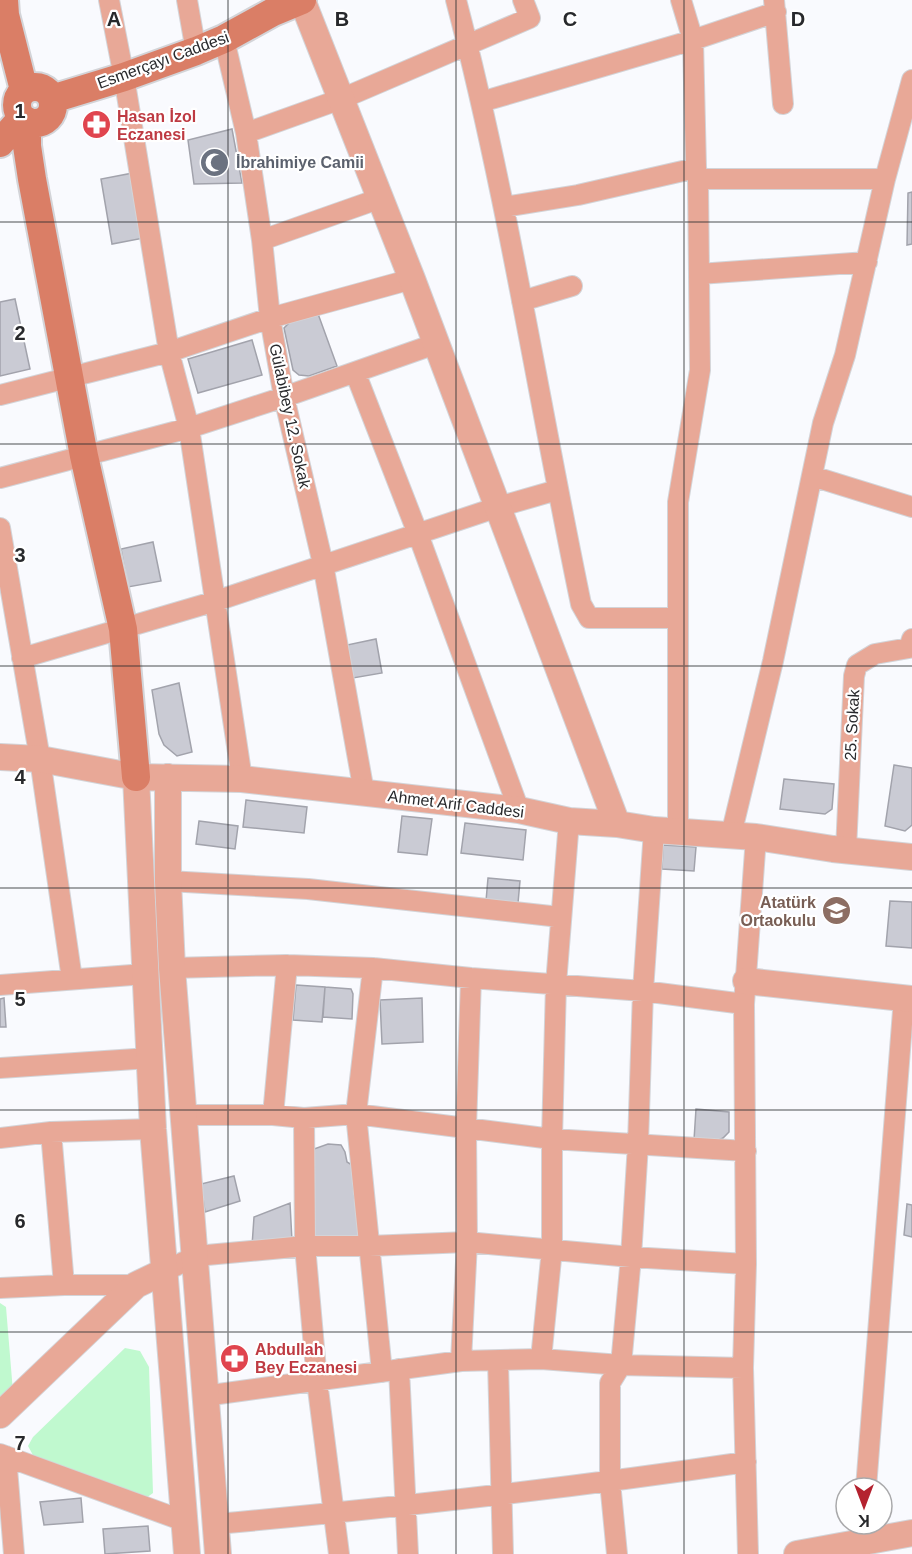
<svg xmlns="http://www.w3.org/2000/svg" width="912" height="1554" viewBox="0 0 912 1554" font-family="Helvetica,sans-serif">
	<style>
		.green { fill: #c0f9cf }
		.building { fill: #cacbd4; stroke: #a2a3ac; stroke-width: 1.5 }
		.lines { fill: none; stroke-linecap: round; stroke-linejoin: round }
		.minor-casing { stroke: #d3d4d8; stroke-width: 22 }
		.tertiary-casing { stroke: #d3d4d8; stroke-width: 28 }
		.secondary-casing { stroke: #d3d4d8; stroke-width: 32 }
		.minor { stroke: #e8a897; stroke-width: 20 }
		.tertiary { stroke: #e8a897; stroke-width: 26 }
		.secondary { stroke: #da7e66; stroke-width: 28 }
		.grid { fill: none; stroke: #28292c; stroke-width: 1.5; stroke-opacity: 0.55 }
		.labels { text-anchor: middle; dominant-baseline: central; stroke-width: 4.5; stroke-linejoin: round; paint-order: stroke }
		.street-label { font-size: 16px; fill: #28292c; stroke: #fff }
		.health-label { font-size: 16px; font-weight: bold; fill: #be3a42; stroke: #fff; text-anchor: start }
		.worship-label { font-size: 16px; font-weight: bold; fill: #5b616d; stroke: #fff; text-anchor: start }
		.education-label { font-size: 16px; font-weight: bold; fill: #785e54; stroke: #fff; text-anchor: end }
		.grid-label { font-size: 20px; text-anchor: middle; font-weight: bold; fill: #28292c; stroke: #fff; stroke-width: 4.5; stroke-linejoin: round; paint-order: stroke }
	</style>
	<rect width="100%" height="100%" fill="#f9fafe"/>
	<path class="green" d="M0,1303L6,1307L13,1392L0,1402Z
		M125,1348L140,1351L149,1367L153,1493L142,1501L34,1457L28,1446L33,1437Z"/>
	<path class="building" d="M232,129L242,183L194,184L188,140Z
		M133,173L144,238L112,244L101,179Z
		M912,192V244L907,245L908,193Z
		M15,299L30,369L0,376V302Z
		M317,311L337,366L309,376L299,375L293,370L284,328L292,320Z
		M252,340L262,375L198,393L188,359Z
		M153,542L161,581L128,587L121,549Z
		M376,639L382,673L353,678L347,645Z
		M179,683L192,752L177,756L164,745L159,734L152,690Z
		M894,765L912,768V825L905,831L885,826Z
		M784,779L834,784L832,809L825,814L780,809Z
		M246,800L307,807L304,833L243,827Z
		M402,816L432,819L427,855L398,852Z
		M199,821L238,826L235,849L196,844Z
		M465,823L526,830L523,860L461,853Z
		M663,845L696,847L694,871L662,869Z
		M488,878L520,881L518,903L486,901Z
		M890,901L912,902V948L886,946Z
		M296,985L325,987L322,1022L293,1020Z
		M325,987L351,989L353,994L352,1019L323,1017Z
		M4,998L6,1027H0V999Z
		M422,998L423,1042L382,1044L380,1000Z
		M696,1109L729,1112V1132L723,1138L714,1142L694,1140Z
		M328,1144L341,1145L345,1152L347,1162L352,1165L354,1195L360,1230L358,1238L312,1239L314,1149Z
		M234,1176L240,1201L205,1212L201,1184Z
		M290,1203L292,1241L252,1246L254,1217Z
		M907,1204L912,1205V1237L904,1235Z
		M81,1498L83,1522L44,1525L40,1502Z
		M148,1526L150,1551L105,1554L103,1529Z"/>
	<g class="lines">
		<defs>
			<path id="minor" d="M109,0L124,77L169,352L189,428L242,779
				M187,0L196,51
				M456,0C508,199 539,403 581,604L589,618H678
				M774,0L783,104
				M224,39L246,133L262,240L270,318L284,397L323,564L364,792
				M481,102L693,40L776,12
				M246,133L341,99L530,18L523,0
				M698,179H885
				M504,207L578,195L696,168
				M262,240L381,198
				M699,274L867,262
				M522,301L572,286
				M355,372L418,534L519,810
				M0,395L169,352L270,318L412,279
				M812,476L912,507
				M0,478L189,428L284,397L435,344
				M0,528L40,759L72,979
				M22,658L216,601L498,507L557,490
				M678,832V502L700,370L698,179L696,168L693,40L681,0
				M731,835L773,661L823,423L845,355L885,179L912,80
				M846,850L854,676L857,665L875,654L909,648L912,639
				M168,881L308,889L560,917
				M172,968L287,965L373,968L471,978L643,991L744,1004
				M373,968L356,1114L382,1372
				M0,985L145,974
				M0,1068L150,1058
				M184,1115H273L304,1118L356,1114L552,1139L746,1151
				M273,1115L287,965
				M304,1118L305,1246L317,1381L339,1554
				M51,1132L64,1285
				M0,1138L51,1132L153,1129
				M163,1272L196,1256L305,1246H369L467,1242L631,1257L746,1264
				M0,1288L64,1285H136
				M541,1359L552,1249V1139L556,984L569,821
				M461,1361L467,1242L466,1128L471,978
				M498,1361L503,1554
				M399,1369L408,1554
				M204,1396L461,1361L541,1359L621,1365L743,1368
				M0,1454L184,1521
				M6,1456L14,1554
				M866,1488L904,998
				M216,1524C394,1508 570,1488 746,1462
				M617,1554L610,1482V1383L621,1365L631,1257L638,1144L643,991L654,830
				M748,1554L743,1368L746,1264L744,1004L756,837"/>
			<path id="tertiary" d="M302,0L412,279L617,824
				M0,757L40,759L136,777L242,779L519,810L569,821L617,824L654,830L756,837L833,849L912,857
				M136,777L153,1129L187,1554
				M168,777V881L172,968L218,1554
				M746,981L912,999
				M0,1415L136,1285L163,1272
				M797,1554L912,1533"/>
			<path id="secondary" d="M4,0L5,15L24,90
				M17 105a18 18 0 1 1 36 0a18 18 0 1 1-36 0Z
				M52,99L124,77L196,51L224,39L273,12L302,0
				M27,121V146L32,179L84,456L123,629L136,777
				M0,143L22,118"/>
		</defs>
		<use href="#minor" class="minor-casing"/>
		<use href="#tertiary" class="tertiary-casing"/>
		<use href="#secondary" class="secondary-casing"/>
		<use href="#minor" class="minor"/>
		<use href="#tertiary" class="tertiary"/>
		<use href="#secondary" class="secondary"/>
	</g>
	<path class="grid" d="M228,0V1554M456,0V1554M684,0V1554M0,222H912M0,444H912M0,666H912M0,888H912M0,1110H912M0,1332H912"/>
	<defs>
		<symbol id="pharmacy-disc" viewBox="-11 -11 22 22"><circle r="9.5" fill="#e0444e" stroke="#fff"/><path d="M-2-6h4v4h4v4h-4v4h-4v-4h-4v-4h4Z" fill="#fff"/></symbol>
		<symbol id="mosque-disc" viewBox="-11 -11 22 22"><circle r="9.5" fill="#6b7280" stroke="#fff"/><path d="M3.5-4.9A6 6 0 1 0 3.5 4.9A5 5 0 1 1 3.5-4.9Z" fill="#fff"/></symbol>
		<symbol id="school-disc" viewBox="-11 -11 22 22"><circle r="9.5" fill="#8d6e63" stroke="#fff"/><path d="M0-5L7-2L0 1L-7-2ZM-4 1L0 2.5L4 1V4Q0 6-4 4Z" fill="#fff"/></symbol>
	</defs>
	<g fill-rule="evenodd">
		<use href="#pharmacy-disc" x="80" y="108" width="33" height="33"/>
		<use href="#mosque-disc" x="198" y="146" width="33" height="33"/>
		<use href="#school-disc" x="820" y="894" width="33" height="33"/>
		<use href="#pharmacy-disc" x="218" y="1342" width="33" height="33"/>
	</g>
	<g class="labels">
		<g class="street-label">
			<text transform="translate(163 60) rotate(-20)">Esmerçayı Caddesi</text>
			<text transform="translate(290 416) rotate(78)">Gülabibey 12. Sokak</text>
			<text transform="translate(852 725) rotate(-87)">25. Sokak</text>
			<text transform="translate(456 804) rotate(7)">Ahmet Arif Caddesi</text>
		</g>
		<g class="health-label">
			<text x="117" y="116">Hasan İzol<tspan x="117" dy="18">Eczanesi</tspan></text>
			<text x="255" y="1349">Abdullah<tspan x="255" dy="18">Bey Eczanesi</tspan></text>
		</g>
		<g class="worship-label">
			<text x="236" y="162">İbrahimiye Camii</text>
		</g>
		<g class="education-label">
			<text x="816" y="902">Atatürk<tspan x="816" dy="18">Ortaokulu</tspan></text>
		</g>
	</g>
	<g class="grid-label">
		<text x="114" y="26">A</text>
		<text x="342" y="26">B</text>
		<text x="570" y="26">C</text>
		<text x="798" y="26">D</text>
		<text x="20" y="118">1</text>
		<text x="20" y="340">2</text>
		<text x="20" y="562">3</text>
		<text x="20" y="784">4</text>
		<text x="20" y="1006">5</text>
		<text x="20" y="1228">6</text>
		<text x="20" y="1450">7</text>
	</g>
	<g transform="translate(864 1506) rotate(180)"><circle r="28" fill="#ffffff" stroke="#a9a9ab" stroke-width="1.5"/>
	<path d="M0-4.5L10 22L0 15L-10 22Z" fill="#b4222f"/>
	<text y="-9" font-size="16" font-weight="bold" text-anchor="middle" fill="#28292c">K</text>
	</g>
</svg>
